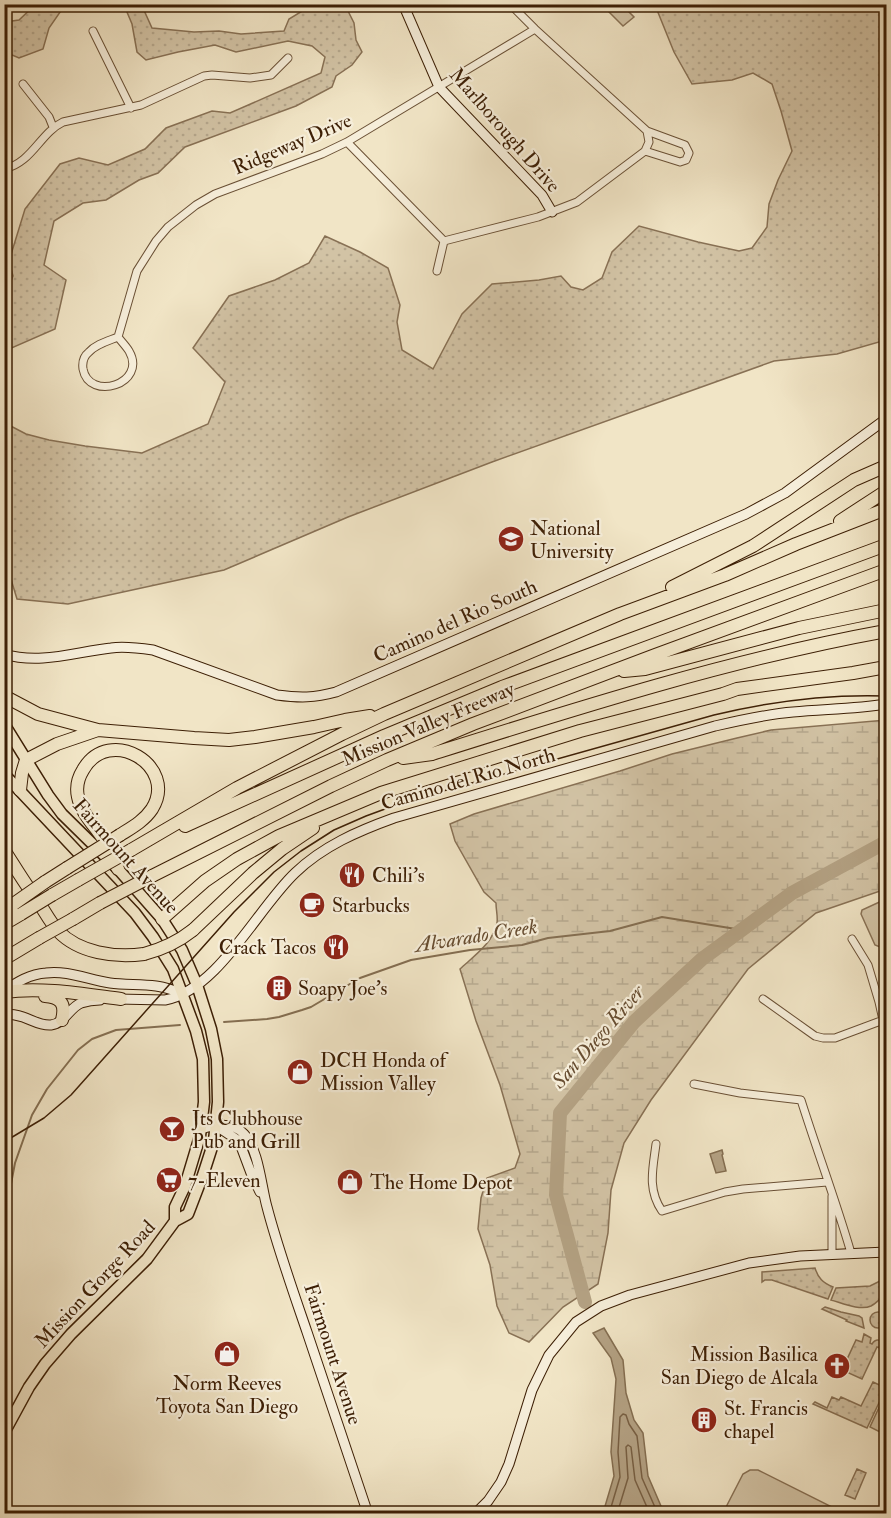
<svg xmlns="http://www.w3.org/2000/svg" width="891" height="1518" viewBox="0 0 891 1518" font-family="'IM FELL Double Pica',serif">
	<style>
		.grass { fill: url(#grass-dots); stroke: #887155; stroke-width: 1.5 }
		.wetland { fill: url(#wetland-marsh); stroke: #887155; stroke-width: 1.5 }
		.park { fill: #d2c3a5; stroke: #887155; stroke-width: 1.5 }
		.water { fill: #b4a284; stroke: #846e51; stroke-width: 1.5 }
		.lines { fill: none; stroke-linecap: round; stroke-linejoin: round }
		.shore { stroke: #786044; stroke-width: 1.5 }
		.stream { stroke: #846e51; stroke-width: 2 }
		.river { stroke: #b4a284; stroke-width: 14 }
		.street-casing { stroke: #6a5035; stroke-width: 9 }
		.secondary-casing { stroke: #3d1f05; stroke-width: 11 }
		.primary-casing { stroke: #3d1f05; stroke-width: 13 }
		.highway-casing { stroke: #3d1f05; stroke-width: 14 }
		.street { stroke: #f6eeda; stroke-width: 7 }
		.secondary { stroke: #f6eeda; stroke-width: 9 }
		.primary { stroke: #f1e5c6; stroke-width: 10 }
		.highway { stroke: #f1e5c6; stroke-width: 12 }
		.tram { stroke: #3d1f05; stroke-width: 1.5 }
		.highway-bridge-casing { stroke: #3d1f05; stroke-width: 14; stroke-linecap: butt }
		.highway-bridge { stroke: #f1e5c6; stroke-width: 12 }
		.labels { text-anchor: middle; dominant-baseline: central; stroke-width: 4.5; stroke-linejoin: round; paint-order: stroke }
		.street-label { font-size: 20px; fill: #3d1f05; stroke: #f6eeda }
		.poi-label { font-size: 20px; fill: #3d1f05; stroke: #f6eeda; text-anchor: start }
		.water-label { font-size: 21px; font-style: italic; fill: #674d31; stroke: #f6eeda }
	</style>
	<defs>
		<pattern id="grass-dots" width="8" height="8" patternUnits="userSpaceOnUse" patternTransform="scale(1.5)"><rect width="8" height="8" fill="#d2c3a5"/><path d="M2 2h.1M6 6h.1" fill="none" stroke="#b5a78d" stroke-width="1.8" stroke-linecap="round"/></pattern>
		<pattern id="wetland-marsh" width="20" height="14" patternUnits="userSpaceOnUse" patternTransform="scale(1.5)"><rect width="20" height="14" fill="#d2c3a5"/><path d="M1 5h8M5 5V1M11 12h8M15 12V8" fill="none" stroke="#b5a78d"/></pattern>
	</defs>
	<rect width="100%" height="100%" fill="#f1e5c6"/>
	<filter id="stains"><feTurbulence type="fractalNoise" baseFrequency=".00333" numOctaves="4"/><feColorMatrix values="0 0 0 0 .2 0 0 0 0 .09 0 0 0 0 .02 0 0 0 .5 -.17"/></filter>
	<radialGradient id="worn" r=".72"><stop offset=".6" stop-color="#630" stop-opacity="0"/><stop offset="1" stop-color="#630" stop-opacity=".3"/></radialGradient>
	<path class="grass" d="M36,4L65,5L49,28L43,49L19,58L5,52V22L19,20Z
		M124,5H145L143,8L152,28L194,32L219,31L241,34L284,31L289,19L312,5H345L354,23L356,40L362,52L352,65L336,76L332,87L296,106L185,147L158,173L139,180L106,200L83,203L54,221L44,265L66,280L55,329L9,349L5,357V296L13,276L9,261L25,209L60,164L79,158L108,165L145,149L166,128L212,111L230,113L321,73L325,57L312,46L288,41L236,52L215,45L178,52L146,60L137,52L132,24Z
		M655,5H886V265L885,271L886,340L837,354L774,361L492,462L348,517L224,570L68,604L17,599L10,576L5,567V423L26,434L49,440L85,446L142,453L208,424L225,382L193,348L229,296L275,280L309,263L325,236L360,252L388,268L400,305L397,322L402,350L433,369L462,314L492,284L539,280L561,276L571,287L583,290L602,278L612,252L639,226L698,242L739,251L752,248L767,227L769,204L778,180L792,151L781,111L772,84L753,73L732,80L692,84L674,52Z
		M815,1268C818,1278 823,1283 833,1287L828,1299L772,1280H765L762,1282V1272Z
		M886,1278V1292C882,1297 877,1303 871,1306C860,1311 842,1303 831,1300L836,1288L870,1286Z
		M825,1307L841,1312L859,1316L862,1318L864,1328L846,1321L847,1320L822,1309Z
		M870 1320a8 8 0 1 1 16 0a8 8 0 1 1-16 0Z
		M864,1334L871,1338L870,1343L872,1344C876,1338 880,1340 886,1343V1350L877,1347L862,1379L842,1370L856,1340L862,1342Z
		M873,1382L886,1388L867,1428L813,1404L815,1402L827,1408L832,1397L839,1400L841,1397L861,1406Z
		M857,1469L866,1473L855,1499L845,1495Z"/>
	<path class="wetland" d="M886,720V889L816,913L748,969L651,1100L624,1143L611,1190L608,1233L598,1284L563,1307L529,1342L509,1333L497,1306L490,1265L478,1229L481,1198L487,1178L515,1168L520,1154L500,1085L476,1021L460,969C474,956 493,943 497,923C498,917 496,910 496,903L484,892L455,841L450,824L474,814L620,771L672,754L737,738L771,730Z"/>
	<path class="park" d="M602,5H622L634,17L623,26Z
		M886,899V944L880,947L875,945L861,914L862,910Z
		M882,1401L886,1403V1435L870,1427Z
		M750,1470H758L832,1507L836,1513H726L724,1511L743,1474Z"/>
	<path class="water" d="M722,1150L723,1154L722,1155L726,1171L716,1173L710,1154Z
		M604,1328L623,1360L626,1393L634,1420L643,1433L648,1476L664,1513H603L614,1476L611,1452L616,1379L611,1358L593,1333Z"/>
	<g class="lines">
		<path class="shore" d="M609,1514L620,1477L618,1452L620,1417L623,1414L626,1415L629,1424L637,1436L642,1478L658,1514
			M617,1514L628,1478L626,1447L628,1445L631,1447L635,1480L650,1514"/>
		<path class="stream" d="M224,1022L267,1019L279,1017L302,1010L311,1007L360,978L411,960L470,950L522,945L548,938L610,931L662,917L742,930
			M4,1220L15,1163L32,1115L47,1089L78,1050L92,1039L116,1030L180,1025"/>
		<path class="river" d="M585,1302L556,1195L560,1113L634,1022L702,959L792,893L886,842"/>
		<defs>
			<path id="street" d="M510,4L535,29L647,131L685,145L689,153L686,160L680,162L645,151
				M93,31L131,108
				M23,84L49,117L53,127
				M347,142L444,241
				M4,169C32,163 40,133 63,122L141,105L204,76L212,75L250,78L271,75L288,58
				M444,241L538,217L577,202L645,151L649,142L647,131
				M437,271L444,241
				M118,337L137,271L156,241L168,227L196,205L215,194L322,154L347,142L535,29
				M118,337C121,341 126,346 129,351C148,384 89,402 83,369C82,362 84,356 89,352C96,344 108,341 118,337Z
				M852,939L868,965L879,1002L883,1020
				M763,999L815,1036L823,1038H835L886,1019
				M694,1084L740,1093L801,1100C817,1151 836,1201 851,1253
				M656,1144C653,1168 647,1189 662,1211L725,1192L743,1189L827,1182
				M832,1254V1196"/>
			<path id="secondary" d="M403,4L439,87L542,195L552,212
				M4,654C40,665 75,652 111,648C125,646 139,648 153,650L277,695C300,698 314,698 336,692L746,514L785,493L886,419
				M4,991C17,982 30,974 46,973C67,970 89,980 110,983C125,985 141,984 156,986C165,987 174,991 183,993
				M117,999L165,1000C218,990 257,909 295,873C323,846 358,831 394,818L715,726C741,720 767,714 793,712C825,709 856,709 886,704
				M4,1014C11,1014 17,1015 23,1017C32,1020 41,1026 51,1025C65,1023 69,1008 81,1003C87,1001 94,1000 100,1000
				M215,1125L239,1141L251,1173L260,1192
				M201,1129C215,1125 232,1121 244,1134C259,1150 261,1186 267,1207C278,1249 293,1291 307,1332C327,1393 348,1453 368,1514
				M475,1514L488,1501L501,1482L509,1464L532,1390L549,1355L576,1322L601,1306L630,1295L749,1263L800,1256L886,1252"/>
			<path id="primary" d="M4,724L48,795L62,814L118,869L162,919L182,950L197,985L211,1029L217,1059L218,1102L214,1141L203,1175L188,1214L175,1221L147,1259L71,1334L45,1364L29,1387L4,1433
				M4,774L135,913L153,937L173,969L196,1031L203,1059L204,1102L200,1136L185,1186L175,1207V1221"/>
			<path id="highway" d="M840,521L886,491
				M672,587L753,546L854,480L886,466
				M624,671L645,669L799,628L886,610
				M4,696L38,714L98,730L194,738L229,740L255,737L314,727L345,720L370,716
				M403,758L432,754C581,707 732,659 886,631
				M20,790L22,773L26,760L57,744L98,730
				M185,826L384,736L502,687L886,545
				M4,850C15,867 25,884 37,900C44,910 50,922 58,931C79,953 115,958 144,954
				M131,850L237,788L342,734L384,714L620,614L725,575L796,544L886,509
				M118,869C113,860 109,850 104,840C95,826 81,813 78,797C76,788 78,778 83,770C109,724 179,766 152,809C144,821 131,828 120,835
				M152,876L331,786L387,760L473,724L655,655L886,570
				M45,882L67,868
				M52,895L78,880
				M4,912L15,903
				M73,919L100,903
				M162,919L205,881L237,859L279,836L381,793L580,731L723,694L737,689L853,673L886,667
				M4,924L21,914
				M193,930L253,873L282,849L313,828
				M4,959L39,938
				M4,992C43,987 82,994 121,999
				M45,996C61,997 66,1004 62,1020"/>
		</defs>
		<use href="#street" class="street-casing"/>
		<use href="#secondary" class="secondary-casing"/>
		<use href="#primary" class="primary-casing"/>
		<use href="#highway" class="highway-casing"/>
		<use href="#street" class="street"/>
		<use href="#secondary" class="secondary"/>
		<use href="#primary" class="primary"/>
		<use href="#highway" class="highway"/>
		<path class="tram" d="M4,1142L44,1118L71,1095L234,912L274,872L301,851L334,830L366,816L404,802L714,715C772,701 827,694 886,696"/>
		<defs>
			<path id="highway-bridge" d="M67,868L120,835
				M78,880L131,850
				M15,903L45,882
				M100,903L152,876
				M21,914L52,895
				M39,938L73,919
				M144,954C163,949 178,942 193,930"/>
		</defs>
		<use href="#highway-bridge" class="highway-bridge-casing"/>
		<use href="#highway-bridge" class="highway-bridge"/>
	</g>
	<defs>
		<symbol id="school-disc" viewBox="-11 -11 22 22"><circle r="9.5" fill="#8f2418" stroke="#f6eeda"/><path d="M0-5L7-2L0 1L-7-2ZM-4 1L0 2.5L4 1V4Q0 6-4 4Z" fill="#fff"/></symbol>
		<symbol id="restaurant-disc" viewBox="-11 -11 22 22"><circle r="9.5" fill="#8f2418" stroke="#f6eeda"/><path d="M-5-6h1v4h1v-4h1v4h1v-4h1v5L-1.5 .5V6h-2V.5L-5-1ZM5-6V6H3V1.5H1.5Q1.5-4 5-6Z" fill="#fff"/></symbol>
		<symbol id="cafe-disc" viewBox="-11 -11 22 22"><circle r="9.5" fill="#8f2418" stroke="#f6eeda"/><path d="M-5.5-4.5H6V0H3Q3 3.5 0 3.5H-2.5Q-5.5 3.5-5.5 0ZM3-3.2v2h1.7v-2ZM-6 4.5H4V6H-6Z" fill="#fff"/></symbol>
		<symbol id="building-disc" viewBox="-11 -11 22 22"><circle r="9.5" fill="#8f2418" stroke="#f6eeda"/><path d="M-4-6H4V6H1V3H-1V6H-4ZM-2.5-4.3h1.7v1.8h-1.7ZM.8-4.3h1.7v1.8H.8ZM-2.5-1h1.7V.8h-1.7ZM.8-1h1.7V.8H.8Z" fill="#fff"/></symbol>
		<symbol id="shop-disc" viewBox="-11 -11 22 22"><circle r="9.5" fill="#8f2418" stroke="#f6eeda"/><path d="M-5-2.5h2.3a2.7 3.5 0 0 1 5.4 0H5L5.5 6h-11ZM-1.5-2.5h3a1.5 2.3 0 0 0-3 0Z" fill="#fff"/></symbol>
		<symbol id="bar-disc" viewBox="-11 -11 22 22"><circle r="9.5" fill="#8f2418" stroke="#f6eeda"/><path d="M-6-5H6L.8 .8V4.5H3.5V6h-7V4.5H-.8V.8Z" fill="#fff"/></symbol>
		<symbol id="supermarket-disc" viewBox="-11 -11 22 22"><circle r="9.5" fill="#8f2418" stroke="#f6eeda"/><path d="M-6-5.5h2.5l.6 2H6L4.5 2H-2.5L-4.4-4H-6ZM-1.5 3.2a1.3 1.3 0 1 0 .1 0ZM3 3.2a1.3 1.3 0 1 0 .1 0Z" fill="#fff"/></symbol>
		<symbol id="church-disc" viewBox="-11 -11 22 22"><circle r="9.5" fill="#8f2418" stroke="#f6eeda"/><path d="M-1.2-6h2.4v3.5h3.3v2.4h-3.3V6h-2.4V-.1h-3.3v-2.4h3.3Z" fill="#fff"/></symbol>
	</defs>
	<g fill-rule="evenodd">
		<use href="#school-disc" x="496" y="524" width="30" height="30"/>
		<use href="#restaurant-disc" x="337" y="860" width="30" height="30"/>
		<use href="#cafe-disc" x="297" y="890" width="30" height="30"/>
		<use href="#restaurant-disc" x="321" y="932" width="30" height="30"/>
		<use href="#building-disc" x="264" y="973" width="30" height="30"/>
		<use href="#shop-disc" x="285" y="1057" width="30" height="30"/>
		<use href="#bar-disc" x="157" y="1114" width="30" height="30"/>
		<use href="#supermarket-disc" x="154" y="1165" width="30" height="30"/>
		<use href="#shop-disc" x="335" y="1167" width="30" height="30"/>
		<use href="#shop-disc" x="212" y="1339" width="30" height="30"/>
		<use href="#church-disc" x="822" y="1351" width="30" height="30"/>
		<use href="#building-disc" x="689" y="1405" width="30" height="30"/>
	</g>
	<g class="labels">
		<g class="street-label">
			<text transform="translate(505 130) rotate(49)">Marlborough Drive</text>
			<text transform="translate(292 144) rotate(-23)">Ridgeway Drive</text>
			<text transform="translate(455 621) rotate(-24)">Camino del Rio South</text>
			<text transform="translate(428 724) rotate(-23)">Mission Valley Freeway</text>
			<text transform="translate(468 779) rotate(-16)">Camino del Rio North</text>
			<text transform="translate(126 856) rotate(48)">Fairmount Avenue</text>
			<text transform="translate(95 1284) rotate(-47)">Mission Gorge Road</text>
			<text transform="translate(333 1354) rotate(72)">Fairmount Avenue</text>
		</g>
		<g class="poi-label">
			<text x="530" y="528">National<tspan x="530" dy="23">University</tspan></text>
			<text x="372" y="875">Chili's</text>
			<text x="332" y="905">Starbucks</text>
			<text x="316" y="947" text-anchor="end">Crack Tacos</text>
			<text x="298" y="988">Soapy Joe's</text>
			<text x="320" y="1060">DCH Honda of<tspan x="320" dy="23">Mission Valley</tspan></text>
			<text x="192" y="1118">Jts Clubhouse<tspan x="192" dy="23">Pub and Grill</tspan></text>
			<text x="188" y="1180">7-Eleven</text>
			<text x="370" y="1182">The Home Depot</text>
			<text x="818" y="1354" text-anchor="end">Mission Basilica<tspan x="818" dy="23">San Diego de Alcala</tspan></text>
			<text x="227" y="1383" text-anchor="middle">Norm Reeves<tspan x="227" dy="23">Toyota San Diego</tspan></text>
			<text x="724" y="1408">St. Francis<tspan x="724" dy="23">chapel</tspan></text>
		</g>
		<g class="water-label">
			<text transform="translate(476 936) rotate(-9)">Alvarado Creek</text>
			<text transform="translate(598 1037) rotate(-49)">San Diego River</text>
		</g>
	</g>
	<rect width="891" height="1518" fill="none" stroke="#f1e5c6" stroke-width="24"/>
	<rect x="6" y="6" width="879" height="1506" fill="none" stroke="#3d1f05" stroke-width="3"/>
	<rect x="12" y="12" width="867" height="1494" fill="none" stroke="#3d1f05" stroke-width="1.5"/>
	<rect width="100%" height="100%" filter="url(#stains)"/>
	<rect width="100%" height="100%" fill="url(#worn)"/>
</svg>
